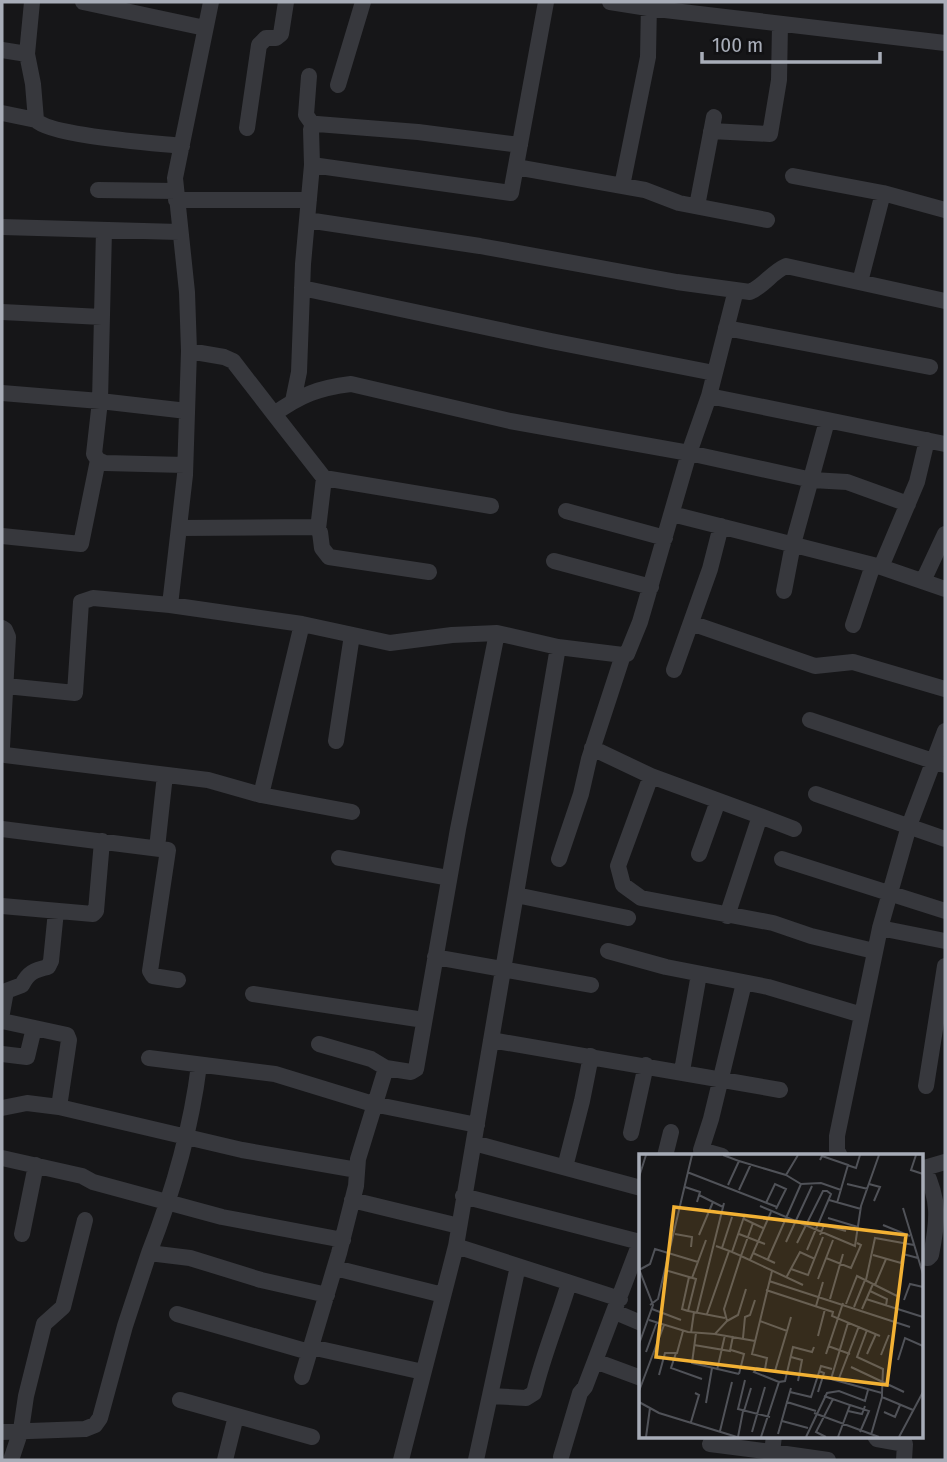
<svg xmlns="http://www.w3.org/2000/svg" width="947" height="1462" viewBox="0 0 947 1462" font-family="'Fira Sans Condensed',sans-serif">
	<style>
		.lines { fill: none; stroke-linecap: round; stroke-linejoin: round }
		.minor { stroke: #37383d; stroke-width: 16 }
		.inset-road { fill: none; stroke: #505258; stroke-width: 2 }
		.view { fill: #f2b134; fill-opacity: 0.15; stroke: #f2b134; stroke-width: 3.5 }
		.inset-edge { fill: none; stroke: #a8adb8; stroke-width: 3.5 }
	</style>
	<rect width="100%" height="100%" fill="#161618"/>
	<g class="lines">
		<path class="minor" d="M83,2L205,28
			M211,2L175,178L187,292L189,351L224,357L233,361L274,414C301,395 318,388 351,384L510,421L689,453L640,622L627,654L623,655L589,759L581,794L559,859
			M610,2L648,8L945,43
			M2,50L27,54L33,84L36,120C50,136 155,143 182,146
			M27,54L32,2
			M309,76L306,115L313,125
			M338,85L363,2
			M2,113L36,120
			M247,128L259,45L266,38H276L281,34L286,2
			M711,131L770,134L779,80L780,24
			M312,165L311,129L317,124L418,132L520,145
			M516,167L645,190L679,203L767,220
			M793,176L883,193L945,210
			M622,186L648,57L649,2
			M98,190L176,191
			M176,200H309
			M697,206L714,117
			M307,220L480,246L677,282L750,292C764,286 772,272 786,266L945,301
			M2,227L179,232
			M104,230L100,401L94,454L98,460L105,463L185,465
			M860,282L883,193
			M302,288L551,341L714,373
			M736,290L709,396L945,444
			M2,312L102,317
			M726,328L930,367
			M2,393L100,401L187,411
			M709,396L689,453L812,480L847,482L908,504
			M293,401L299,372L303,264L312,165L511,193L546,2
			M274,414L324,478L491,506
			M566,511L665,538
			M672,514L881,567L945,589
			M180,528L315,527L320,532L322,548L329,557L429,572
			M318,529L324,478
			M2,536L81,544L98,460
			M554,561L651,587
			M881,567L917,482L927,440
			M923,581L945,534
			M784,591L793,544L827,421
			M170,605L185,475L189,351
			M691,623L815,666L853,662L945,689
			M302,624L261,795L352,812
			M853,625L873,565
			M2,628L5,630L8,637L2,747
			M674,670L710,569L721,526
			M6,686L75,693L81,602L93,598L170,605L302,624L390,643L452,635L497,633L558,647L623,655
			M810,720L945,765
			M336,741L352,635
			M592,748L651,776L760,816L727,916
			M2,751L5,755L208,780L261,795
			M651,776L618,866L623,885L641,898L773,923L811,936L874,951
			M816,794L945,839
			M760,816L794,829
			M2,829L168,850L150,971L153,976L178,980
			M157,848L165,775
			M699,854L718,801
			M339,858L449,878
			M782,859L945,911
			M516,895L628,918
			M2,906L93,914L96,911L102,841
			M880,928L945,941
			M608,951L666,967L768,987L862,1015
			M435,957L591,985
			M253,994L424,1020
			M2,1013L6,991L22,985C28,973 34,970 48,967L51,961L56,911
			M2,1021L67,1035L69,1040L59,1107
			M491,1040L780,1090
			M319,1044L371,1059L386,1068
			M2,1054L27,1057L34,1028
			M149,1058L275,1074L373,1104L477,1125
			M682,1071L699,974
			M926,1086L945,966
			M2,1108L27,1103L59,1107L242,1150L357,1170
			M631,1133L646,1065
			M474,1143L641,1188
			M665,1156L671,1132
			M722,1156L701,1150L711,1119L744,983
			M840,1156L837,1150V1136L880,928L909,826L945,731
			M2,1158L82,1176L93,1182L222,1217L343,1240
			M565,1167L582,1101L591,1056
			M921,1169L945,1162
			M463,1196L640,1242
			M352,1200L459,1226
			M22,1234L36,1165
			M456,1246L620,1299
			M149,1253C173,1192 191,1130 199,1065
			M921,1257L928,1258L931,1255C938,1220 940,1201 924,1168
			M335,1268L443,1295
			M615,1312L641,1323
			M177,1314L309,1352
			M311,1347L423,1372
			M595,1361L641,1378
			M302,1377L339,1253L356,1186L358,1159L386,1068L411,1072L416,1069L458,829L497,633
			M490,1396L526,1398L534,1393C543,1355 558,1320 569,1283
			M180,1400L312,1437
			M2,1432L85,1429L95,1425L100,1418L125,1326L149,1253L190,1258L261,1280L327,1295
			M774,1436L772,1452L828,1460
			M875,1436L877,1439L905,1444L904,1460
			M710,1444L772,1452
			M561,1457L580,1393L585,1387L595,1361L641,1240
			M11,1460L21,1430L26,1396L44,1324L63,1307L85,1220
			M225,1460L236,1416
			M401,1460L456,1246L558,647
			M476,1460L518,1266"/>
	</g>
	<g transform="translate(639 1154)">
		<rect width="284" height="284" fill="#161618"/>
		<path class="inset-road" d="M84,1L100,7L89,31M277,1L272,16L284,20M181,6L183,2L209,11L198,49M100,7L147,21L159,1M208,11L217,14L221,1M48,18L138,53M147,21L162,30L182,29L202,36M0,23L7,1M208,30L229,35M230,30L241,33L235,47M46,33L61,38L58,48M100,36L112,10M60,41L84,53M190,46L222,55M127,49L136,30L147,35L137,55M121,52L216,92L222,52L240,1M264,54L284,120M189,64L219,73M105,65L124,74M244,71L271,82M36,80L53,83L52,93M100,80L126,90M60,81L74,48M181,81L185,71L207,77M147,88L173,32M158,89L184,37H188L192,40L168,96M77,92L93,98L106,60M83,94L93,63M93,98L102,102L114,69M114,99L136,109M234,101L262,109L264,100L279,104M187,104L212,114L222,91L218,89M129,105L162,30M111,106L132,58M0,115L14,151L0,190M152,115L169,121L184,83M0,116L11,110L16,95L59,108M26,116L57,125L49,157L86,164M53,124L67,86M147,124L161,98L176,105M179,125L194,86M227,126L236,84L275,91M130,127L271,173M236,131L247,105M127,136L194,158L193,162L241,182M231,137L248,145L247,152M191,145L204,100M227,145L284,163M265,146L271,130L284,133M207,150L218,122L258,142M11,151L19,145L53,1M177,152L184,128M215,153L226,126M13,155L42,166M223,155L234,130M49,157L43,155L50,123M58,158L85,49M68,160L90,97M10,166L49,178L76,180L88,167L85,155L102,102L164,131M88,167L99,161L107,135M121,167L148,177L152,163M209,169L192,225L243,239V243L274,256M228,176L218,203L244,215L243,239M52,179L55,158M57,179L53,209L100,220M76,180L116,187M179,182L186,155M104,184L106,163L111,161L116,146M55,191L91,197L94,182M189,192L211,200M92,196L105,200L100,220M7,198L18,168M37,199L32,214L63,225M187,200L204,149M228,200L237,180M242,201L250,181M152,203L163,206L159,227M259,206L266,184L284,192M212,213L265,238M126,215L128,204L113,200L133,117M78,216L86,181M20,221L26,199H38L44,177M106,226L99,255L131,263M199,227L220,172M140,228L115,218L118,214L136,217L148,177M152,234L148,248L177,257M0,237L25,171M151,238L172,243L182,212L193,215M179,238L185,219L180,217M185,242L211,251L199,283M0,248L20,259L98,283M67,249L73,214M211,251L230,257L221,278M105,257L112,234M209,257L223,260L226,252M245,258L256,263L261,251M175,259L240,283M143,267L169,274M52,268L60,241L56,239M81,277L93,228M113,278L126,233M139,280L148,248M232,281L243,243M7,283L11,254M99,283L104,257M122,283L140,228L146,227L154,193L173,198L175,193M167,283L188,239L200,237L226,247L229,236M187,283L177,278L194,245M260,283L284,238"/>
		<path class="view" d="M35,53L267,81L248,231L17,203Z"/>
		<rect width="284" height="284" class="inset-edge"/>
	</g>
	<rect width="947" height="1462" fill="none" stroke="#a8adb8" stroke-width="7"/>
	<path d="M702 52v10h178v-10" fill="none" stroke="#a8adb8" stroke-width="3.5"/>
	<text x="712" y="52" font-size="21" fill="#a8adb8" stroke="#111113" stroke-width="5" paint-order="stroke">100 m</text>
</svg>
